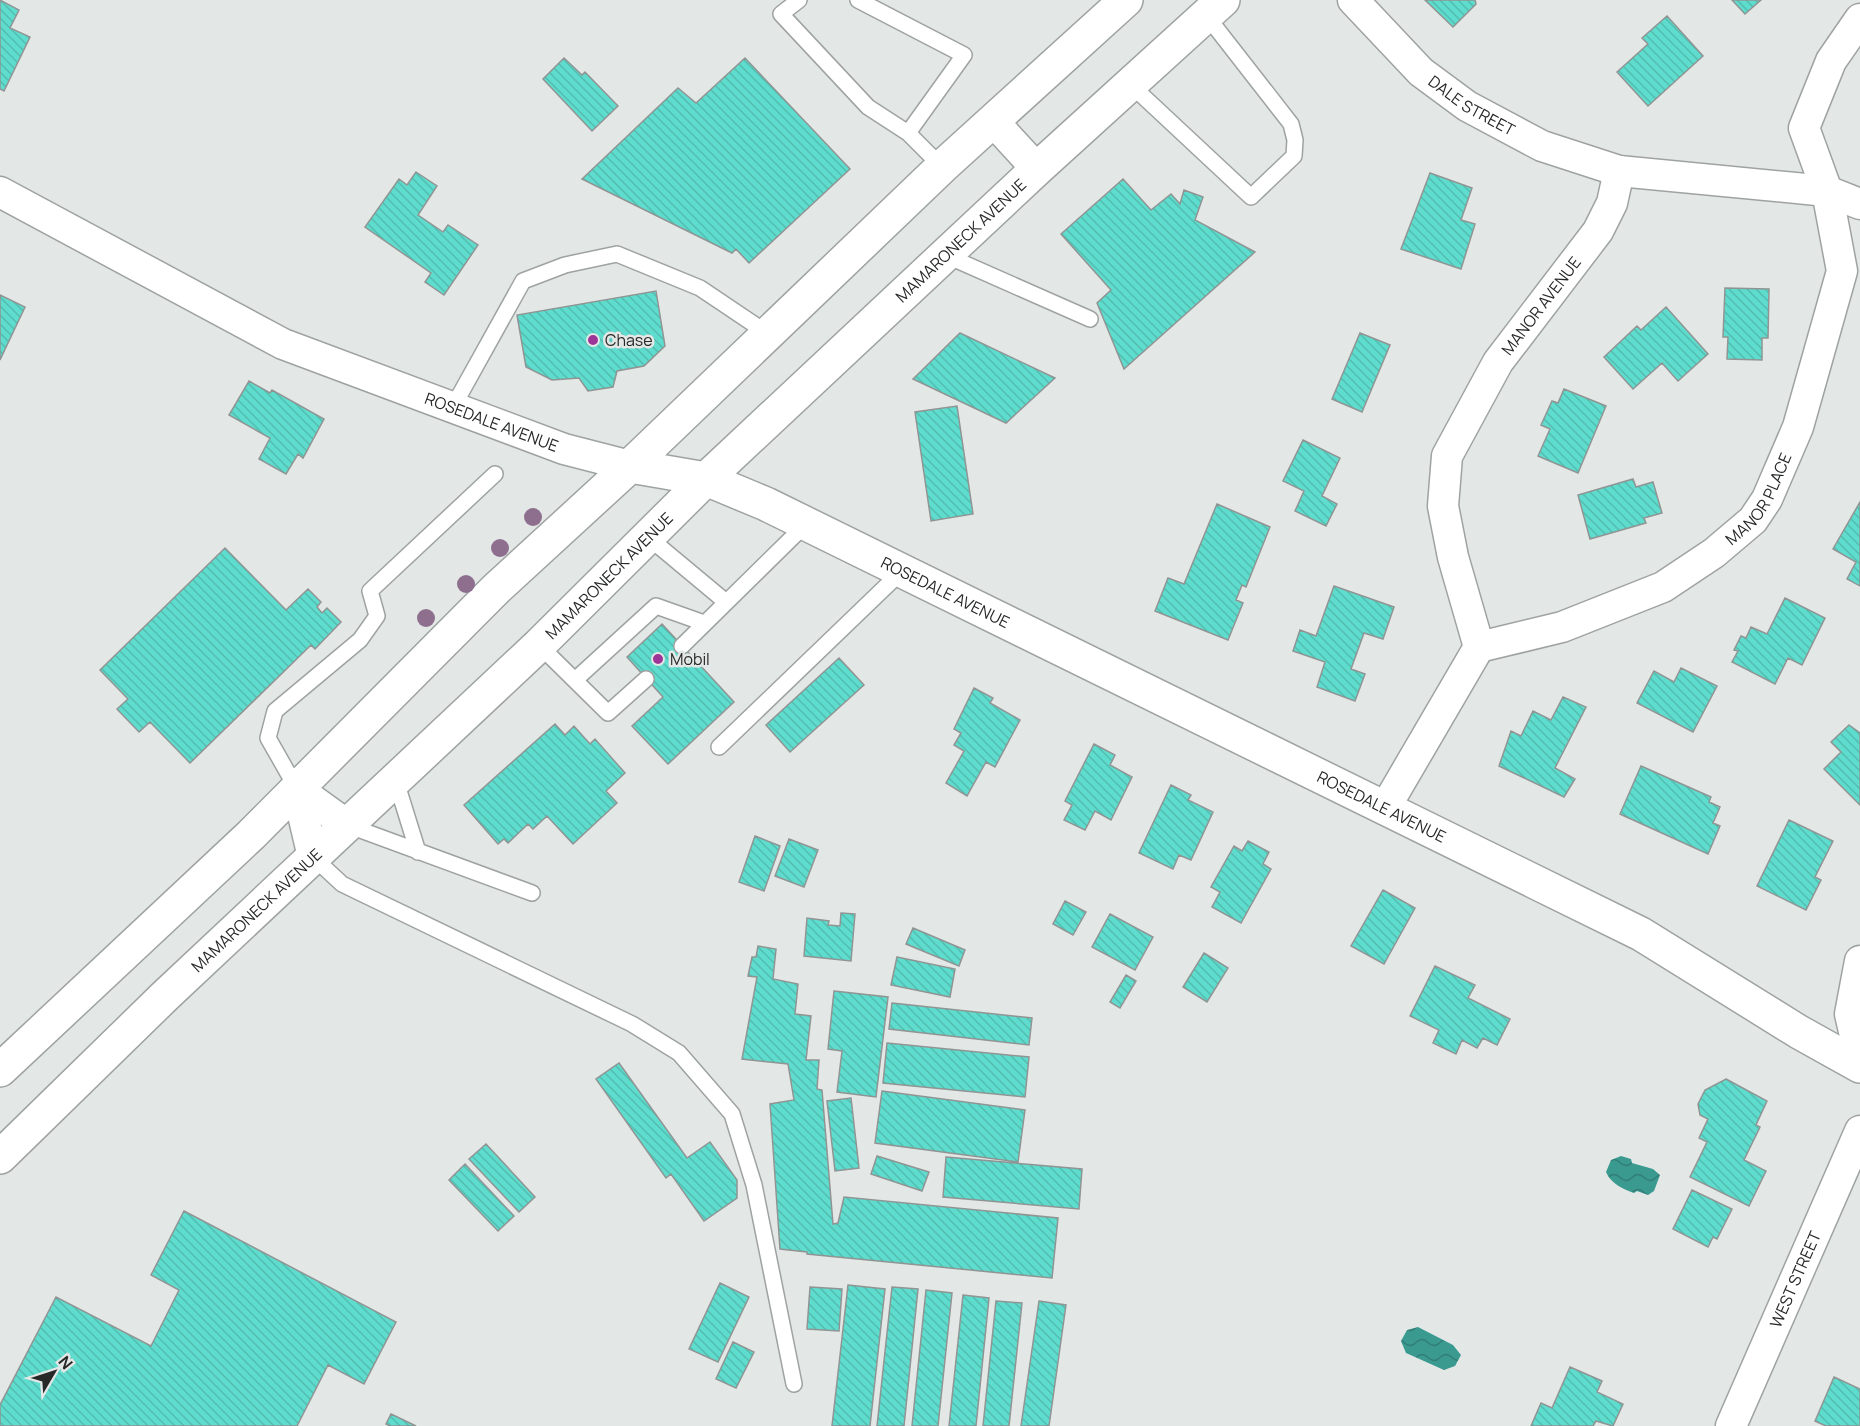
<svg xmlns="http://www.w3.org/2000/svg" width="1860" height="1426" viewBox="0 0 1860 1426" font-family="Manrope,sans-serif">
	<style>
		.water { fill: url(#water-waves) }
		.building { fill: url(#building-back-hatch); stroke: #909594; stroke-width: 1.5 }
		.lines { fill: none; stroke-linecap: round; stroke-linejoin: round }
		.service-casing { stroke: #9ea3a2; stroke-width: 18 }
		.minor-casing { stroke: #9ea3a2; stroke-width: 33 }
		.tertiary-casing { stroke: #9ea3a2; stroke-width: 36 }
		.primary-casing { stroke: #9ea3a2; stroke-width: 36 }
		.service { stroke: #fff; stroke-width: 15 }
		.minor { stroke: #fff; stroke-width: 30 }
		.tertiary { stroke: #fff; stroke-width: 33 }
		.primary { stroke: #fff; stroke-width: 33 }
		.tree { fill: #8e6f8e }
		.poi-dot { fill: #9d3599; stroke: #e3e8e7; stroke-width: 2 }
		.labels { text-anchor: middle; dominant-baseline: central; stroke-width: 5; stroke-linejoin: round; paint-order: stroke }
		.street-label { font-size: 16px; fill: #272828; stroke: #e3e8e7 }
		.poi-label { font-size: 16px; fill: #272828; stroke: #e3e8e7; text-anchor: start }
	</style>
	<defs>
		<pattern id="water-waves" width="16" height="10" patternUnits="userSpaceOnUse" patternTransform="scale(1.5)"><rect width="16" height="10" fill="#3a9a90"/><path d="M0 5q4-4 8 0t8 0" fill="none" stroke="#317e76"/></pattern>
		<pattern id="building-back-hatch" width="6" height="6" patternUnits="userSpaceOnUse" patternTransform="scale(1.5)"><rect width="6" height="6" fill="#5edccd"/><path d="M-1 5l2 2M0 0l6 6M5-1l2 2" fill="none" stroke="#52bdb0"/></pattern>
	</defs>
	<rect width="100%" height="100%" fill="#e3e8e7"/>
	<path class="water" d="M1621,1156L1631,1159L1632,1163L1653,1169L1660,1175L1654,1191L1648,1195L1637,1191L1634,1193C1623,1189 1611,1184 1606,1172L1611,1160Z
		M1418,1327L1453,1345L1461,1355L1455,1366L1444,1370L1406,1353L1401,1341L1407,1330Z"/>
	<path class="building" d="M0,0L19,10L10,28L30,37L4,91L0,89Z
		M1425,0H1475L1476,4L1453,27Z
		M1732,0H1761L1745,14Z
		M1667,16L1703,56L1648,106L1617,72L1648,44L1642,38Z
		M564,58L582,75L585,72L618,106L592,131L543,79Z
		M745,58L850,169L749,263L736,249L732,253L582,179L678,88L696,103Z
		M416,172L437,186L418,215L443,232L448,225L478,245L444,295L425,282L431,273L365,227L399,179L407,185Z
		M1430,173L1472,188L1461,220L1475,224L1461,269L1401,249Z
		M1123,179L1151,210L1171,194L1180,204L1184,190L1203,197L1195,220L1255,252L1124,369L1097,303L1111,290L1061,234Z
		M1725,288L1769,289L1768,338H1762V360L1727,359L1728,337H1723Z
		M656,291L665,346L644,366L617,371L613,387L588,391L579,378L552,380L526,367L517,315Z
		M0,295L25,307L0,360Z
		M1666,307L1708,354L1678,381L1662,363L1633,389L1604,357L1637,326L1641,330Z
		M960,333L1055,378L1006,423L913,379Z
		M1360,333L1390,345L1362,412L1332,399Z
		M249,381L270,393L272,390L324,419L303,458L298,454L286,474L259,459L270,438L229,415Z
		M1564,389L1606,406L1578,473L1538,456L1550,429L1541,425L1552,401L1558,403Z
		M957,406L973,514L931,521L915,412Z
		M1303,440L1340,458L1322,496L1337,504L1326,526L1295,511L1304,491L1283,481Z
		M1633,479L1636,487L1653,482L1662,513L1644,518L1646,523L1590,539L1578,495Z
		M1860,502V586L1847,579L1856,562L1833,549Z
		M1217,504L1270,527L1246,587L1242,585L1236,600L1243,603L1228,640L1155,611L1168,578L1184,584Z
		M225,548L286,610L308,589L321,602L317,607L322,613L327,608L341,622L315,649L311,645L190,763L150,722L139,732L117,709L128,699L100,670Z
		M1334,586L1394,607L1383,639L1364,633L1351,669L1365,674L1355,701L1317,687L1325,662L1293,651L1300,630L1316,636Z
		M1785,598L1825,618L1802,665L1788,658L1775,684L1732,662L1738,651L1734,650L1741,636L1746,638L1751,627L1767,634Z
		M662,624L734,702L668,764L632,726L663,697L627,657Z
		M839,658L864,685L790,752L766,725Z
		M1681,668L1717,686L1693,732L1637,703L1654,671L1674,682Z
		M974,688L993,698L990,703L1020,720L995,767L986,762L967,796L946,783L964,751L954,745L961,733L954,729Z
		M1563,697L1586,707L1555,768L1575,779L1564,797L1499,766L1511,731L1521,736L1533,711L1551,720Z
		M555,724L565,735L574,726L590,744L595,739L625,773L606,791L617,803L573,844L547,816L533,829L528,824L508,843L504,839L498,844L464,805Z
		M1849,725L1860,733V805L1824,769L1841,752L1831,742Z
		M1094,744L1115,755L1110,765L1132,777L1111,820L1095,811L1085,830L1064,820L1072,805L1065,801Z
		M1641,766L1711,797L1709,802L1720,807L1713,823L1720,826L1708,854L1620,814Z
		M1171,785L1191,795L1188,800L1213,812L1191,860L1179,855L1173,869L1139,853Z
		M1789,820L1833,841L1815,877L1821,880L1806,910L1757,886Z
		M755,836L780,846L764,891L739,882Z
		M789,839L818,850L804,887L775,876Z
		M1248,841L1269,852L1263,864L1271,869L1241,923L1212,907L1220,892L1211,887L1234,846L1242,851Z
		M1383,890L1415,908L1384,964L1351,946Z
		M1065,901L1086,912L1073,935L1053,924Z
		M841,913L855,914L851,961L804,956L807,918L829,921L828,925L840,926Z
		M1110,914L1153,937L1135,970L1092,947Z
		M913,928L965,950L959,966L906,944Z
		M758,946L776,949L773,979L798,984L795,1014L811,1016L806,1060H819L817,1089L822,1090L833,1224L838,1223L844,1197L1058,1218L1052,1278L807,1254V1252L780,1249L770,1104L794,1100L788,1064L742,1059L757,977L748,976L752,957H756Z
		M1204,953L1228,968L1207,1002L1183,987Z
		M897,957L955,969L950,997L891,985Z
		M1435,966L1475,985L1468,998L1510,1019L1497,1045L1483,1038L1477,1048L1462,1040L1456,1054L1433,1043L1439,1030L1410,1016Z
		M1126,975L1136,981L1120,1008L1110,1002Z
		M834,991L888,997L876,1097L837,1092L842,1051L828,1049Z
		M892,1003L1032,1018L1029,1045L889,1029Z
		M887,1043L1029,1057L1025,1097L883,1083Z
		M619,1063L687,1158L710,1142L737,1180V1198L704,1221L671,1174L666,1178L596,1079Z
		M1726,1079L1767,1101L1756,1125L1760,1127L1744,1160L1766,1171L1749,1206L1690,1177L1707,1142L1699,1138L1708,1119L1700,1115L1698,1104L1705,1090Z
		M882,1091L1025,1110L1018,1162L875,1143Z
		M851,1098L859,1168L835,1171L827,1101Z
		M486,1144L535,1197L519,1212L469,1159Z
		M877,1156L929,1172L922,1191L871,1174Z
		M946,1157L1082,1169L1079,1209L943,1197Z
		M465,1164L514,1216L498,1231L449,1180Z
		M1692,1190L1732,1209L1717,1239L1713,1237L1708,1247L1673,1229Z
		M184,1211L396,1322L364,1384L328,1365L297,1426H0V1405L56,1297L151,1346L179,1290L151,1275Z
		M720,1283L749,1297L718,1362L689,1349Z
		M848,1285L885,1289L870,1426H832Z
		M810,1287L842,1289L839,1331L807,1329Z
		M892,1287L918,1289L904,1426H877Z
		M926,1290L952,1293L938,1426H912Z
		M963,1295L989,1298L976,1426H949Z
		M996,1301L1022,1303L1009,1426H983Z
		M1039,1301L1066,1305L1049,1426H1021Z
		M733,1342L754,1352L736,1388L716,1379Z
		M1570,1367L1602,1381L1597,1392L1623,1404L1613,1426L1596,1421L1593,1426H1531L1541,1403L1552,1408Z
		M1834,1377L1860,1389V1426H1826L1815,1421Z
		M391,1414L416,1426H390L386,1424Z"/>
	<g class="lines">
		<defs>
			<path id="service" d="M799,0L781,14L868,107L908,133L942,167
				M858,0L964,55L908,133
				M1131,85L1251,197L1294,156L1295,140L1291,124L1206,15
				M945,255L1090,319
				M453,407L523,281L565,265L617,254L700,288L767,333
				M648,537L726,602
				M539,645L608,713L646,679
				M682,646L806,524
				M575,680L656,606L704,623
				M719,747L902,571
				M395,778L418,852
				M297,789L268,738L275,711L360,640L377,616L370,591L495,474
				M347,825L532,893
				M313,857L342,884L632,1024L679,1053L732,1114L754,1185L794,1384"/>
			<g id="minor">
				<path id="s1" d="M1353,0L1421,72L1467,106L1542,146L1619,171L1827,191L1860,204"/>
				<path d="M993,121L1037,169"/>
				<path id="s2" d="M0,192L283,344L564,449L630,466"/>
				<path id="s3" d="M1479,647L1562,627L1663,587L1714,553L1753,520L1767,499L1798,427L1842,271L1827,191L1804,128L1831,61L1860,19"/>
				<path d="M297,789L313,857"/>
				<path d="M297,789L347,825"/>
				<path id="s4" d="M1385,808L1479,647L1453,557L1443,506L1447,456L1498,362L1598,231L1612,203L1619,171"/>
				<path d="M1860,961L1850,1014L1860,1057"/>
				<path id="s5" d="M1731,1426L1860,1131"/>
			</g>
			<g id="tertiary">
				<path id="s6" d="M630,466L706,479L766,504L1641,934L1799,1032L1860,1066"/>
			</g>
			<g id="primary">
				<path d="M0,1070L251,835L496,589L630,466L942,167L1126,0"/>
				<path id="s7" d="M0,1157L165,996L539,645L706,479L1037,169L1223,0"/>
			</g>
		</defs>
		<use href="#service" class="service-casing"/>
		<use href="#minor" class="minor-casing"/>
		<use href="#tertiary" class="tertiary-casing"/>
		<use href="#primary" class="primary-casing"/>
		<use href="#service" class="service"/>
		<use href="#minor" class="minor"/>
		<use href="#tertiary" class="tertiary"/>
		<use href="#primary" class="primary"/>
	</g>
	<g class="tree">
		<circle cx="533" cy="517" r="9"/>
		<circle cx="500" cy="548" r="9"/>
		<circle cx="466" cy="584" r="9"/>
		<circle cx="426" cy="618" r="9"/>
	</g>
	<g class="poi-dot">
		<circle cx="593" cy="340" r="6"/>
		<circle cx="658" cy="659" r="6"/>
	</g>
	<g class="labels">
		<g class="street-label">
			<text stroke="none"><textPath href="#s1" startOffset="160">DALE STREET</textPath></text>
			<text stroke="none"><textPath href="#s7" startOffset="1328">MAMARONECK AVENUE</textPath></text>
			<text stroke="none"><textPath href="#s4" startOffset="560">MANOR AVENUE</textPath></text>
			<text stroke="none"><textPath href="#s2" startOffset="544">ROSEDALE AVENUE</textPath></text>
			<text stroke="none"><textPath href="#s3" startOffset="327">MANOR PLACE</textPath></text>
			<text stroke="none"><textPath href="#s7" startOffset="842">MAMARONECK AVENUE</textPath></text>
			<text stroke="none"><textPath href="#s6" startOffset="342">ROSEDALE AVENUE</textPath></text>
			<text stroke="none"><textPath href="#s6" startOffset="828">ROSEDALE AVENUE</textPath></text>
			<text stroke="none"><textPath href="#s7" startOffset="356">MAMARONECK AVENUE</textPath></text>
			<text stroke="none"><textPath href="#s5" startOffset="160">WEST STREET</textPath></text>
		</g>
		<g class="poi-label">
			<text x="605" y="340">Chase</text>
			<text x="670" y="659">Mobil</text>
		</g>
	</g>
	<g transform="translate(54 1372) rotate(51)" stroke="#e3e8e7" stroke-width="4.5" paint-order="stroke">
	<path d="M0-4.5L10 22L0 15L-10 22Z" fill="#272828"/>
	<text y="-9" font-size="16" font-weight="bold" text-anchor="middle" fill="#272828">N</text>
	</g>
</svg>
